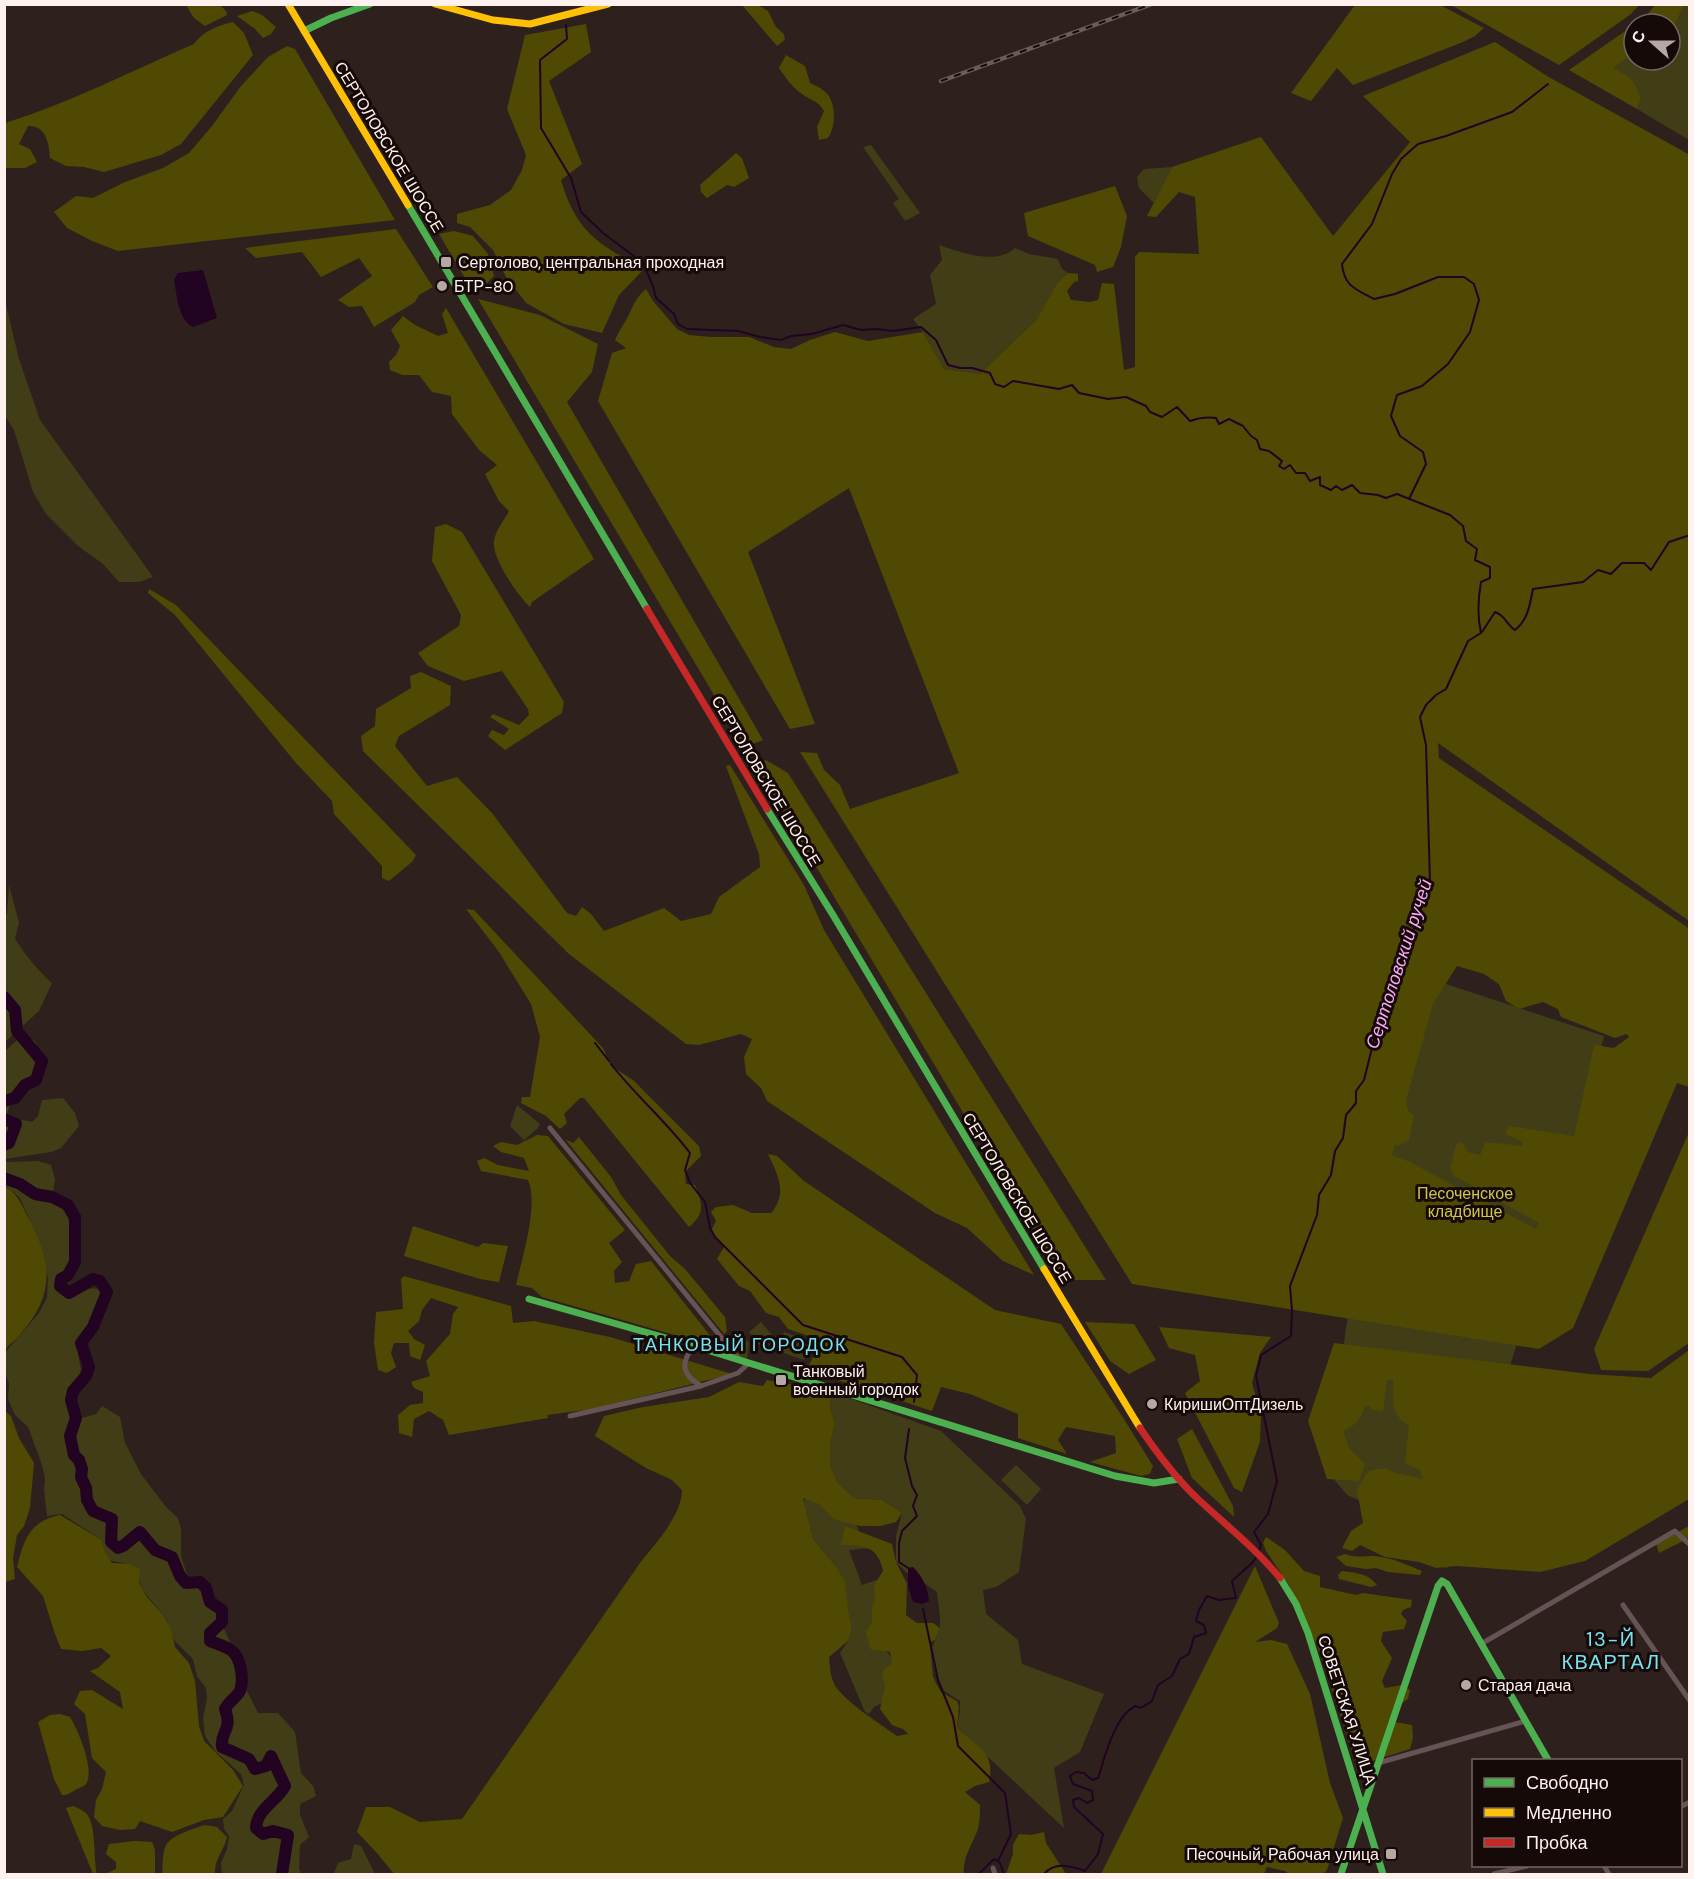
<svg xmlns="http://www.w3.org/2000/svg" width="1694" height="1879" viewBox="0 0 1694 1879" font-family="'DM Sans',sans-serif">
	<style>
		.green { fill: #413d16 }
		.forest { fill: #4f4904; fill-rule: evenodd }
		.water { fill: #220322 }
		.lines { fill: none; stroke-linecap: round; stroke-linejoin: round }
		.stream { stroke: #220322; stroke-width: 2 }
		.river { stroke: #220322; stroke-width: 12 }
		.street { stroke: #655356; stroke-width: 5 }
		.fast { stroke: #4caf50; stroke-width: 7 }
		.slow { stroke: #ffc107; stroke-width: 7 }
		.jam { stroke: #c62828; stroke-width: 7 }
		.rail-casing { stroke: #695c5b; stroke-width: 4.5 }
		.rail { stroke: #150a08; stroke-width: 2; stroke-dasharray: 7; stroke-linecap: butt }
		.poi-dot { fill: #b6a8a4; stroke: #150a08; stroke-width: 2 }
		.labels { text-anchor: middle; dominant-baseline: central; stroke-width: 6; stroke-linejoin: round; paint-order: stroke }
		.street-label { font-size: 16px; fill: #fff1ed; stroke: #150a08 }
		.poi-label { font-size: 16px; fill: #fff1ed; stroke: #150a08; text-anchor: start }
		.park-label { font-size: 16px; fill: #cfc64c; stroke: #150a08 }
		.water-label { font-size: 18px; font-style: italic; fill: #fcaafb; stroke: #150a08 }
		.neighbourhood-label { font-size: 18px; letter-spacing: 1.5px; fill: #77e1f0; stroke: #150a08 }
		.quarter-label { font-size: 20px; letter-spacing: 1.5px; fill: #77e1f0; stroke: #150a08 }
	</style>
	<rect width="100%" height="100%" fill="#2e211d"/>
	<path class="green" d="M1684,5H1689V140L1637,109L1641,99L1612,68L1634,53V60H1670V32Z
		M871,145L920,213L905,221L893,203L899,199L863,147Z
		M1172,167L1154,203L1139,188L1137,177L1144,169Z
		M939,245C960,252 996,266 1015,248L1029,254L1058,259L1062,269L1068,273L1057,283L1037,319L980,374L944,369L923,332L913,319L936,304L930,275L942,260Z
		M4,297L19,359L40,420L153,577L139,582H119L103,564L78,546L46,514L33,492L14,430L5,416Z
		M9,885L19,923L15,938C20,949 42,975 52,983L39,1011L5,1042L4,916L7,914Z
		M1440,982L1604,1036L1571,1170L1447,1568L1436,1566L1370,1505L1347,1495L1332,1477L1340,1372L1346,1328L1371,1194Z
		M22,1036L34,1040L43,1057V1071L22,1096L9,1107L6,1117C14,1121 23,1119 32,1122L38,1116L42,1100L63,1098L75,1113L79,1126L61,1148L51,1152L5,1159V1051Z
		M517,1105L540,1124L538,1128L524,1140L510,1126Z
		M38,1161L51,1165L55,1179L53,1192L55,1203L63,1210L68,1218L73,1239L72,1260L63,1274L56,1287C72,1307 86,1280 103,1291L102,1300L95,1312L92,1324L81,1338L78,1353L81,1371L70,1394L69,1410L82,1418L96,1414L102,1406L120,1417L125,1443L141,1474L166,1507L178,1518L181,1529V1556L188,1578L199,1583L211,1591L222,1610L223,1627L242,1667L244,1685L258,1713H278L295,1732L301,1773L313,1786L316,1796L300,1804V1815L309,1837L300,1845L299,1868L301,1874H222L221,1863L227,1849L229,1836L224,1829L223,1819L232,1811L244,1785L241,1774L216,1752L205,1736L203,1718L207,1699L206,1688L197,1676L193,1659L174,1640L166,1618L140,1587L139,1576L134,1565L107,1560L102,1540L62,1514L47,1516L44,1490L45,1478L41,1462L28,1427L15,1415L8,1399L9,1384L5,1372L4,1355L8,1349L39,1313L47,1298L48,1278L39,1243L20,1198L5,1185V1162Z
		M761,1322L772,1335L760,1346L749,1332Z
		M740,1332L749,1343L747,1360L740,1358L727,1342Z
		M784,1332L810,1341L804,1360L778,1351Z
		M832,1392L941,1431L1020,1506L1026,1519L1019,1572L996,1587L983,1590L986,1614L1018,1640L1022,1664L1104,1694L1080,1752L1054,1768L1064,1828L957,1728L960,1711V1701L941,1689L934,1668L931,1650L940,1628V1617L937,1592L920,1580L915,1581L896,1562V1536L902,1513L882,1500L854,1498L837,1482L830,1464V1443L835,1424L830,1407Z
		M1016,1465L1041,1489L1027,1505L1001,1480Z
		M805,1496L855,1522L860,1533L871,1548L849,1550L862,1585L891,1575L903,1635L886,1651L899,1666L884,1702L874,1707L869,1714L865,1712L840,1653L848,1641L852,1628L834,1564L813,1539L804,1503Z
		M354,1844L361,1846L375,1874L334,1873L338,1863L351,1859Z"/>
	<path class="forest" d="M186,5H220L226,11L227,15L205,26L194,18Z
		M742,5H758L768,11L776,27L784,34L785,40L777,46Z
		M1355,5H1440L1484,28L1475,36L1463,42L1353,85L1337,68L1311,101L1291,93Z
		M1451,5H1639L1631,14L1559,65Z
		M1655,5H1684L1672,30L1670,32V24H1636L1644,19Z
		M252,11L262,15L276,27L271,34L263,38L255,29L237,16Z
		M233,22L244,33L253,55L181,144L161,155L104,172L84,167L66,166L50,158C49,143 46,125 28,126L19,144L30,149L37,162L25,168H5V123C70,103 131,71 194,44C203,31 217,26 233,22Z
		M586,24L591,52L549,81L582,164L561,180C576,232 598,244 644,269L619,295L602,333L564,324L526,303L506,277L493,250L470,227L457,223V214L490,205L511,190L522,170L526,155L507,109L525,35Z
		M1634,25V53L1613,68C1632,78 1633,78 1641,99L1637,109L1569,70Z
		M1495,42L1547,76L1690,155L1689,921L1438,743L1439,758L1687,927L1689,932V1087L1677,1083L1573,1328L1539,1349L1132,1284L800,752L817,753L824,770L840,785L850,809L959,773L849,488L748,552L815,724L790,729L598,401L612,353L626,348L615,340C618,333 621,328 625,322C633,309 633,300 646,289L653,301L677,329L689,335L711,337H749L774,347L791,349L810,340L835,332L868,341L923,332L944,369L980,374L1037,319L1057,283L1068,273L1078,274V281L1074,282L1067,291L1071,300L1090,302L1098,300L1102,283L1114,284L1124,370L1135,367V257L1139,252L1199,254L1195,197L1179,192L1156,217L1147,216L1172,167L1261,137L1333,236L1410,142L1363,96ZM1457,966L1484,974L1499,984L1506,1001L1519,1009L1543,1002L1558,1009L1561,1017L1615,1038L1627,1034L1629,1037L1614,1048L1594,1045L1574,1136L1509,1126L1505,1134L1523,1142L1522,1146L1497,1143H1485L1480,1155L1468,1152L1462,1142L1456,1144L1450,1168L1454,1176L1539,1223L1536,1229L1410,1162L1392,1155L1395,1145H1399L1409,1140L1414,1115L1408,1111L1406,1101L1433,1004Z
		M287,46L295,49L395,220L118,251L92,241L67,228L54,212L76,196L93,198L125,182L163,168L189,153L212,126L241,86L268,57Z
		M786,55L805,66L810,83C817,86 827,91 830,98C836,110 835,128 828,138L819,140L817,127L824,111C818,100 811,101 802,94C792,87 786,78 779,68Z
		M736,153L742,158L749,178L734,187L727,185L707,198L701,192L700,185Z
		M1115,186L1127,216L1121,247L1113,267L1097,272L1095,265L1028,236L1024,213Z
		M396,229L433,287L419,295L415,302L374,327L362,306L349,307L338,300L372,276L359,258L321,277L302,252L256,258L245,248Z
		M454,231L473,236L488,254L494,276L482,288L469,285L439,234Z
		M478,299L540,315L598,344L592,372L567,402L763,740L745,747Z
		M446,308L594,559L532,602L530,607C518,596 491,557 494,541C495,531 505,519 509,511L499,501L485,474L497,465L479,450L452,414L451,396L432,392L419,375H402L390,370L389,362L396,355L400,346L391,330L403,316L415,325L438,336L448,333L442,314Z
		M446,524L462,532L564,702L562,713L505,750L488,736L492,730L504,735L509,729L490,717L493,714L519,725L529,715L528,709L502,671L464,681L428,666L418,653L459,626L461,615L432,561L435,527Z
		M149,589L176,605L416,855L413,861L389,881L382,878V866L334,814L332,801L296,763L175,615L148,593Z
		M421,672L451,686L450,705L399,736L395,746L427,786L457,777L492,813L567,913L576,916L582,907L591,914L604,931L664,908L681,921L711,914L719,897L760,867L759,854L726,766L730,765L804,885L824,930L1034,1275L1003,1261L967,1228L935,1213L767,1101L761,1088L746,1074L744,1057L752,1039L741,1034L699,1045L686,1044L569,954L363,751L361,736L375,726L376,709L411,688L410,676Z
		M766,760L788,773L1106,1280H1063L756,766Z
		M466,909L474,910L603,1048L611,1066L633,1080L699,1146L701,1156L685,1172L686,1184L695,1185C702,1203 706,1213 689,1227L584,1098H580L564,1114L567,1123L560,1129L546,1116L521,1103L522,1097H530L540,1037L531,1004L499,952Z
		M1689,1132V1343L1648,1371L1601,1370L1594,1349Z
		M537,1135L548,1136L625,1230L609,1243L622,1262L614,1271L615,1283L629,1281L636,1264L651,1261L720,1348L542,1297L532,1288L516,1285C522,1259 539,1204 528,1180L481,1171L477,1161L484,1158L498,1165L529,1171L524,1158L501,1152L493,1146L501,1142L517,1145Z
		M579,1137L611,1177L621,1195L670,1256L685,1269L725,1317L727,1331L724,1334L565,1139L573,1143Z
		M768,1154L777,1156L804,1181L995,1310L1061,1324L1122,1416L1153,1466L1150,1474L1141,1476L1090,1462L1116,1453L1115,1436L1066,1427L1058,1440L1067,1454L1018,1438V1414L970,1394L941,1387L932,1411L813,1372L809,1365L818,1348L812,1337L788,1329L779,1317L766,1313L750,1291L739,1286L717,1259L724,1247L711,1231L716,1221L711,1212L716,1207L733,1205L752,1213H771C788,1193 778,1175 768,1154Z
		M5,1186C20,1196 22,1207 31,1223C54,1268 53,1298 18,1337C14,1342 8,1345 5,1350Z
		M413,1226L478,1247L483,1243L508,1246L499,1282L480,1279L404,1256Z
		M404,1276L511,1306L513,1323L534,1321L610,1337L732,1374L593,1409L547,1415L548,1418L449,1435L443,1420L429,1411L414,1419L412,1437L399,1433L398,1415L410,1405L423,1403V1392L414,1388L411,1382L430,1376L426,1361L450,1334L453,1314L458,1307L431,1298L422,1310L419,1321L408,1331L414,1339L425,1345L420,1360L410,1356L409,1343H394L391,1353L396,1367L387,1373L378,1370L374,1343L376,1312L403,1309L401,1279Z
		M1085,1322L1134,1324L1156,1360L1129,1374L1110,1361Z
		M1159,1327L1271,1337L1260,1353L1252,1383L1261,1415L1260,1442L1242,1492L1234,1488L1185,1393L1200,1381L1195,1355L1169,1348Z
		M1334,1343L1589,1374L1651,1378L1689,1350V1499L1585,1561L1540,1572L1457,1566L1436,1568L1419,1562L1385,1557L1360,1545L1352,1551L1342,1548L1351,1531L1363,1523L1357,1490L1368,1471L1386,1468L1392,1472L1423,1479L1420,1470L1405,1463L1409,1426C1389,1413 1394,1402 1393,1380H1387L1383,1411L1371,1410L1370,1406H1365C1361,1419 1356,1425 1343,1431L1349,1448L1365,1464L1359,1481L1327,1479L1308,1421Z
		M767,1380L832,1392L830,1407L835,1424L830,1443V1464L837,1482L854,1498L882,1500L902,1513L896,1522L881,1526H860L834,1519L819,1504L803,1498L813,1539L834,1564L845,1581L848,1610L852,1628L848,1641L829,1657C830,1665 830,1674 833,1681C838,1698 881,1724 897,1736L908,1734L903,1729L892,1725L880,1709L885,1686L882,1675L884,1669L892,1664L890,1652L870,1649L866,1632L872,1622V1607L875,1601L874,1585L883,1571C878,1546 864,1545 841,1545L845,1526L892,1544L896,1562L907,1584L906,1615L917,1623H933L940,1628L935,1640L931,1642L930,1645L933,1676L936,1683L941,1692L957,1701L959,1707L957,1728C976,1746 996,1751 989,1782L975,1786L965,1792L980,1805C980,1812 980,1821 978,1829C973,1843 962,1858 964,1874H394L377,1853L357,1832L366,1807H390L420,1822L462,1819L640,1563C655,1544 682,1515 682,1490L672,1480L646,1468L595,1436L604,1416L643,1407L709,1397L739,1382L763,1386Z
		M5,1411L11,1416L19,1438L34,1463L30,1508L24,1526L17,1535L13,1558L15,1579L5,1582Z
		M1192,1429L1233,1506L1234,1517L1192,1478L1177,1439Z
		M60,1515L102,1540L105,1552L112,1563L131,1564L140,1569L139,1584L147,1597L164,1616L171,1629L175,1647L189,1663L195,1681L199,1726L204,1741L233,1770L243,1786L223,1817L204,1820L172,1832L140,1821L135,1829L120,1830L102,1826L94,1817L96,1800L102,1789L106,1772L92,1758L85,1714L74,1704L80,1691L92,1690L123,1709L120,1692L90,1671L98,1668L111,1656L101,1648L82,1651L61,1649L55,1634L43,1596L17,1567C24,1539 30,1521 60,1515Z
		M1689,1526V1538L1659,1553L1656,1544Z
		M1266,1537L1285,1550L1304,1571L1320,1576V1587L1356,1595L1363,1593L1412,1600L1411,1607L1403,1610L1401,1614L1407,1621L1404,1629L1383,1632L1381,1641L1392,1658L1382,1681L1385,1688L1402,1685L1410,1690L1408,1699L1395,1708V1722L1412,1725L1413,1738L1410,1749L1372,1761L1361,1778L1318,1648L1289,1585L1266,1551L1263,1543Z
		M1345,1554C1356,1558 1363,1556 1374,1556C1391,1557 1407,1565 1422,1571L1420,1575L1388,1572L1376,1568L1366,1569L1346,1566L1336,1557Z
		M1255,1566L1279,1623L1277,1628L1255,1642L1271,1640L1287,1644L1310,1694L1330,1783L1343,1818L1327,1870L1323,1874H1289L1285,1871L1267,1867L1264,1874H1101Z
		M1342,1571C1356,1573 1368,1573 1377,1585L1371,1587L1339,1579L1338,1575Z
		M60,1714L70,1717C78,1730 94,1767 87,1782C85,1787 80,1787 75,1790C70,1793 69,1795 62,1795L54,1779L38,1722L50,1715Z
		M73,1806C77,1808 83,1810 86,1813C97,1825 93,1858 97,1874H105L116,1869V1862L106,1854L109,1844L135,1841L152,1842L155,1850V1874H93L66,1808Z
		M205,1825L217,1827L227,1837C224,1851 214,1859 215,1874H162C163,1866 162,1853 166,1845C172,1835 195,1828 205,1825Z
		M1044,1832L1046,1843L1066,1874H1006L1013,1854V1845L1019,1834L1031,1835Z"/>
	<path class="water" d="M203,270L217,318L193,327C178,320 177,295 174,280L178,273Z
		M913,1567C922,1576 928,1587 929,1601L922,1604L913,1602L908,1586V1568Z"/>
	<g class="lines">
		<path class="stream" d="M566,25L567,39L540,60L541,128L571,178L581,212L603,233L643,263L653,286L656,298L674,314L678,324L687,329L738,331L760,337L781,340L791,336L812,334L843,325L861,330L877,329L893,331L921,327L936,340L948,365L960,368H972L990,373L995,384L1004,387L1013,381L1059,389L1072,385L1079,393L1108,399L1126,397L1146,406L1150,412L1162,417L1177,407L1190,421C1198,418 1208,417 1216,418L1219,424L1229,419L1243,426L1251,436L1257,440L1260,449L1269,451L1282,461L1279,466L1284,469L1290,465L1296,473H1305L1310,481L1320,477V485L1331,490L1336,486L1342,490L1352,485L1360,493L1378,495L1386,498L1397,494L1450,515L1463,526L1466,541L1477,549L1475,560L1490,567V578L1481,582C1478,599 1477,616 1481,633L1468,641L1446,689L1436,695L1426,705L1420,717L1426,745L1430,882L1400,969L1377,1028L1364,1080L1356,1091V1103L1346,1115L1343,1138L1335,1151L1331,1175L1319,1195L1317,1215L1290,1286L1292,1311L1291,1336L1261,1355L1256,1376L1277,1481L1268,1514L1254,1532L1261,1545L1259,1551
			M1409,499L1426,464L1423,452L1400,436L1391,416L1397,395L1422,386L1448,364L1470,332L1479,300L1474,284L1464,277H1438L1395,294L1374,299C1355,289 1344,286 1342,264L1372,224L1392,174L1401,159L1418,144L1446,136L1512,112L1548,84
			M1482,632L1495,612C1505,615 1506,624 1515,630C1528,620 1530,604 1533,589L1583,582L1598,570L1611,574L1622,563H1644L1651,570L1669,542L1690,535
			M595,1043L609,1061
			M611,1064C635,1095 666,1121 690,1153L685,1170L690,1183L705,1202L710,1228L715,1237L803,1325L902,1357L917,1375L914,1402
			M908,1568L899,1562V1543L902,1531L917,1516L913,1506L917,1495L912,1486L905,1458L909,1429
			M923,1609L938,1680L953,1717L958,1746L1005,1793L1011,1834L998,1861
			M979,1874L994,1859L1000,1863L1004,1874
			M1044,1874C1055,1861 1071,1866 1085,1871L1098,1854L1103,1834L1074,1807L1073,1800L1079,1798L1087,1803L1093,1800L1092,1791L1073,1784L1070,1776L1076,1772L1084,1773L1092,1780L1098,1778C1105,1757 1114,1717 1135,1706L1141,1708L1152,1701L1158,1685L1172,1676L1180,1659L1189,1654L1194,1637L1206,1633L1204,1625L1196,1621L1199,1610L1207,1596L1219,1600L1236,1598L1232,1581L1253,1562L1257,1556"/>
		<path class="river" d="M4,997L15,1010L17,1031L42,1061L36,1080L25,1085L15,1098L4,1101
			M4,1119L16,1124L9,1143L4,1145
			M4,1178L20,1184L35,1194L52,1197L68,1205L75,1217V1262L68,1275L61,1279L60,1286L69,1293L93,1279L100,1281L107,1292L93,1327L81,1343L89,1367L86,1376L73,1391L71,1400L76,1418L70,1436L74,1455L79,1460L82,1469L81,1477L86,1488L87,1500L93,1511L112,1519L111,1542L118,1548L123,1546L140,1532L155,1550L172,1557L180,1576L186,1583L200,1582L206,1588L210,1602L222,1610V1622L210,1633V1641C217,1644 226,1646 232,1651C241,1658 244,1680 240,1691C236,1698 229,1701 225,1709C233,1731 220,1730 222,1747L249,1759L255,1769L266,1766L271,1756L285,1786C276,1802 257,1809 256,1828L263,1834L273,1831L288,1835L282,1874"/>
		<path class="street" d="M550,1128L739,1359
			M694,1346C679,1364 683,1375 701,1386
			M570,1416L701,1386L738,1373L748,1364
			M1623,1605L1690,1701
			M1481,1644L1675,1531L1690,1545
			M1378,1763L1526,1721
			M1680,1807L1690,1802
			M1604,1866L1609,1874
			M993,1868L995,1874
			M1494,1874L1527,1866"/>
		<path class="fast" d="M304,31L331,18L370,4
			M408,205L647,609
			M767,809L833,915L1044,1269
			M529,1299L694,1346L1115,1476L1154,1483L1179,1479
			M1280,1578L1296,1604L1308,1633L1383,1874
			M1341,1874L1438,1586L1442,1581L1447,1584L1548,1760"/>
		<path class="slow" d="M288,4L408,205
			M435,4L493,20L530,24L608,4
			M1044,1269L1140,1428"/>
		<path class="jam" d="M647,609L767,809
			M1140,1428C1157,1453 1176,1479 1199,1500C1227,1526 1256,1549 1280,1578"/>
		<defs>
			<path id="rail" d="M941,81L1152,4"/>
		</defs>
		<use href="#rail" class="rail-casing"/>
		<use href="#rail" class="rail"/>
	</g>
	<g class="poi-dot">
		<rect x="440" y="256" width="12" height="12" rx="3"/>
		<circle cx="442" cy="286" r="6"/>
		<rect x="775" y="1374" width="12" height="12" rx="3"/>
		<circle cx="1152" cy="1404" r="6"/>
		<circle cx="1466" cy="1685" r="6"/>
		<rect x="1385" y="1848" width="12" height="12" rx="3"/>
	</g>
	<g class="labels">
		<g class="street-label">
			<text transform="translate(389 147) rotate(59)">СЕРТОЛОВСКОЕ ШОССЕ</text>
			<text transform="translate(766 781) rotate(59)">СЕРТОЛОВСКОЕ ШОССЕ</text>
			<text transform="translate(1017 1198) rotate(59)">СЕРТОЛОВСКОЕ ШОССЕ</text>
			<text transform="translate(1347 1710) rotate(72)">СОВЕТСКАЯ УЛИЦА</text>
		</g>
		<g class="poi-label">
			<text x="458" y="262">Сертолово, центральная проходная</text>
			<text x="454" y="286">БТР-80</text>
			<text x="793" y="1371">Танковый<tspan x="793" dy="18">военный городок</tspan></text>
			<text x="1164" y="1404">КиришиОптДизель</text>
			<text x="1478" y="1685">Старая дача</text>
			<text x="1379" y="1854" text-anchor="end">Песочный, Рабочая улица</text>
		</g>
		<g class="park-label">
			<text x="1465" y="1193">Песоченское<tspan x="1465" dy="18">кладбище</tspan></text>
		</g>
		<g class="water-label">
			<text transform="translate(1399 964) rotate(-72)">Сертоловский ручей</text>
		</g>
		<g class="neighbourhood-label">
			<text x="740" y="1345">ТАНКОВЫЙ ГОРОДОК</text>
		</g>
		<g class="quarter-label">
			<text x="1611" y="1639">13-Й<tspan x="1611" dy="23">КВАРТАЛ</tspan></text>
		</g>
	</g>
	<rect width="1694" height="1879" fill="none" stroke="#fff1ed" stroke-width="12"/>
	<rect x="1472" y="1759" width="210" height="108" fill="#150a08" stroke="#736664" stroke-width="1.5"/>
	<rect x="1484" y="1778" width="30" height="9" fill="#4caf50" stroke="#736664" stroke-width="1.5"/>
	<text x="1526" y="1789" font-size="18" fill="#fff1ed">Свободно</text>
	<rect x="1484" y="1808" width="30" height="9" fill="#ffc107" stroke="#736664" stroke-width="1.5"/>
	<text x="1526" y="1819" font-size="18" fill="#fff1ed">Медленно</text>
	<rect x="1484" y="1838" width="30" height="9" fill="#c62828" stroke="#736664" stroke-width="1.5"/>
	<text x="1526" y="1849" font-size="18" fill="#fff1ed">Пробка</text>
	<g transform="translate(1652 42) rotate(291)"><circle r="28" fill="#150a08" stroke="#736664" stroke-width="1.5"/>
	<path d="M0-4.5L10 22L0 15L-10 22Z" fill="#b6a8a4"/>
	<text y="-9" font-size="16" font-weight="bold" text-anchor="middle" fill="#fff1ed">С</text>
	</g>
</svg>
